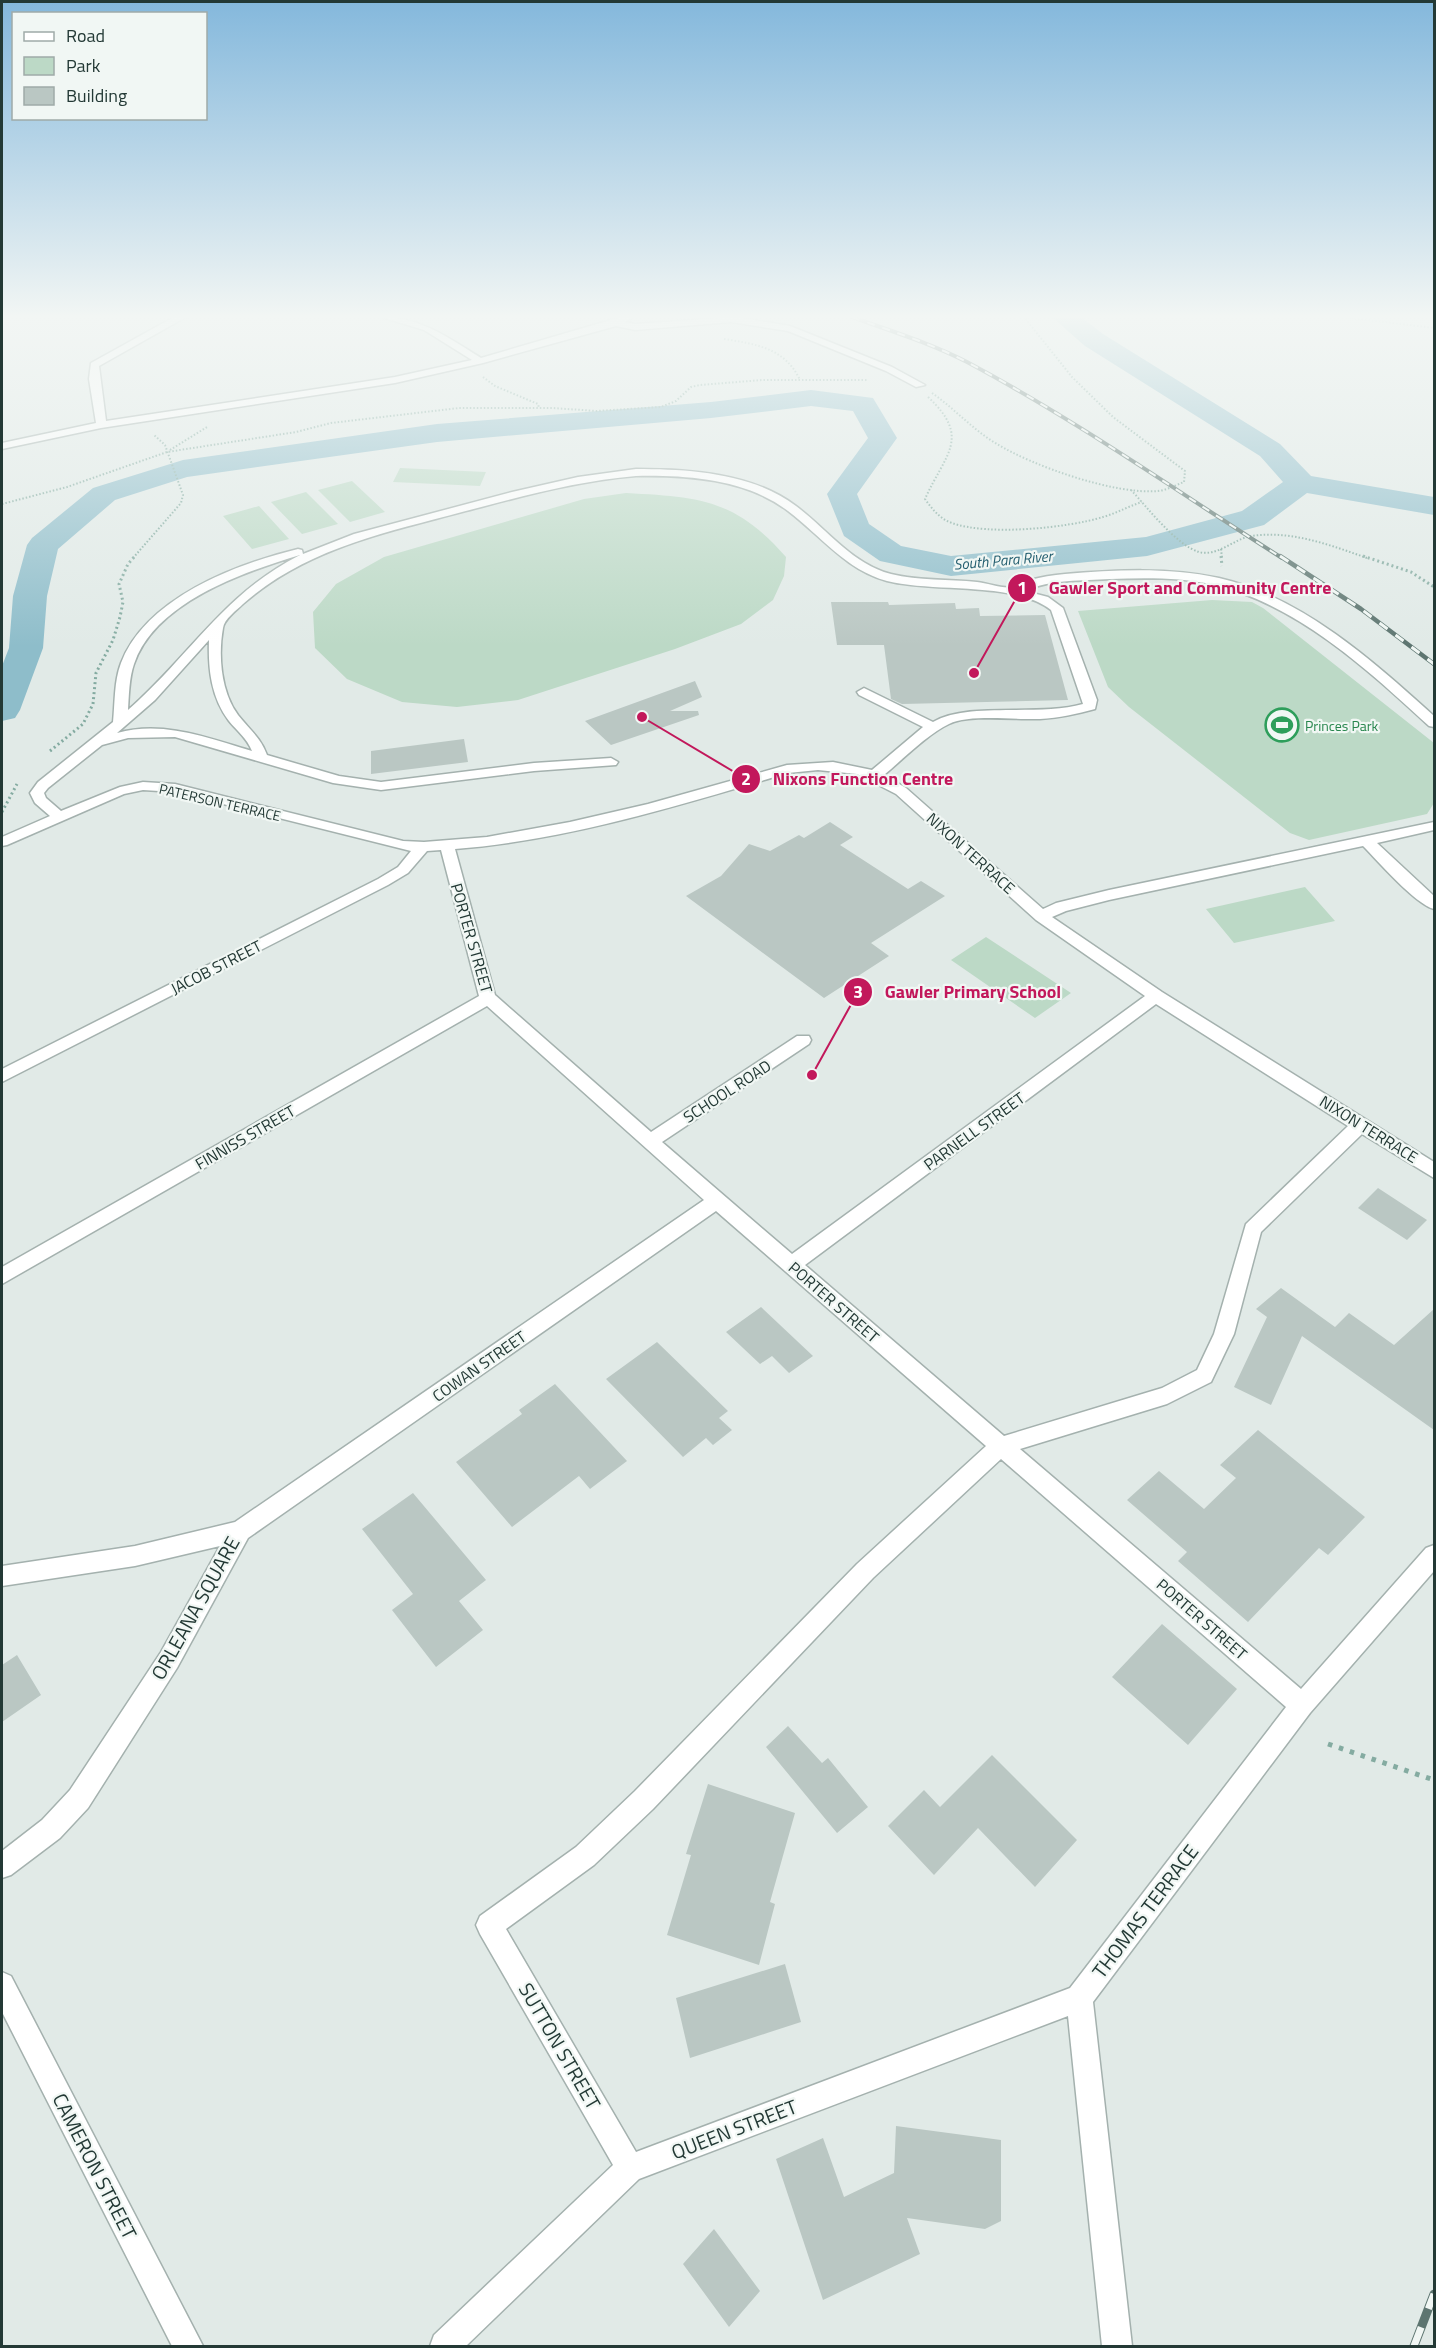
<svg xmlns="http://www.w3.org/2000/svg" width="1436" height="2348" viewBox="0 0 1436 2348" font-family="'Titillium Web',sans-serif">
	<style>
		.green { fill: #bcd9c6 }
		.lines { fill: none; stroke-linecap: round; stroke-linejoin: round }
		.river { fill: #8ebdca; fill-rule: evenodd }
		.building { fill: #bac7c3 }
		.minor-casing { stroke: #a4b1ae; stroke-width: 3 }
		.path-far2 { stroke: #84aba1; stroke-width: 2; stroke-dasharray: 1.5 2; stroke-linecap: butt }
		.path-far1 { stroke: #84aba1; stroke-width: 3; stroke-dasharray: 2 3; stroke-linecap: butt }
		.path { stroke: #84aba1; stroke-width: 5; stroke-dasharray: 4.5 7; stroke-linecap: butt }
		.minor { fill: #fff; fill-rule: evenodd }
		.rail-far2-casing { stroke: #5d7570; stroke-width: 4 }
		.rail-far1-casing { stroke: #5d7570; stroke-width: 4.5 }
		.rail-casing { stroke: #5d7570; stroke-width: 9 }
		.rail-far2 { stroke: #f1f7f4; stroke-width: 2; stroke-dasharray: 8; stroke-linecap: butt }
		.rail-far1 { stroke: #f1f7f4; stroke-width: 3; stroke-dasharray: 10; stroke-linecap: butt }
		.rail { stroke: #f1f7f4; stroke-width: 7; stroke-dasharray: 20; stroke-linecap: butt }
		.labels { text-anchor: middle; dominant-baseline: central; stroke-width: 4.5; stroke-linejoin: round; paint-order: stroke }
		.far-leisure-label { font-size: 14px; fill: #27864d; stroke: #f1f7f4; text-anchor: start }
		.far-street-label { font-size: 14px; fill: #233935; stroke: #f1f7f4 }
		.far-water-label { font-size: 15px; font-style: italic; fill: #235e6f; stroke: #f1f7f4 }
		.street-label { font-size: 16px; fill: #233935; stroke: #f1f7f4 }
		.near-street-label { font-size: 20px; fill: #233935; stroke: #f1f7f4 }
		.leader { fill: none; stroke: #c2185b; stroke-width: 2 }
		.callout-dot { fill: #c2185b; stroke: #f1f7f4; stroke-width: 2 }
		.mark-label { font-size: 18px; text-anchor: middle; font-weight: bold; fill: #fff }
		.callout-label { font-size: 18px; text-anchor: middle; font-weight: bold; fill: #c2185b; stroke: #f1f7f4; stroke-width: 4.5; stroke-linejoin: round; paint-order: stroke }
	</style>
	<rect width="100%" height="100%" fill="#e1eae7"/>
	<path class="green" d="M400,468L486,472L480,486L393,482Z
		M352,481L385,512L350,522L318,490Z
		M306,492L338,524L302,534L271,502Z
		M626,493C700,497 735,499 786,557L784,576L773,600L741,624L675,649L518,700L457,707L402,702L347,679L315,648L313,612L336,584L384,557L584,499Z
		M259,506L289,539L252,549L223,516Z
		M1212,600L1252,602L1263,608L1434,743V803L1427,814L1309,840L1290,833L1129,707L1108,687L1078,611Z
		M1305,887L1335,921L1234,943L1206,909Z
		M986,937L1071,993L1035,1018L951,960Z"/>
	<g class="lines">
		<path class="river" d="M1052,317H1081L1103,334L1280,444L1311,476L1434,497V515L1307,493L1264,525L1147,556L951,576L880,561L844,536L827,494L868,438L853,411L811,406L711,418L437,442L187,477L115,500L58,549L47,596L43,648L20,710L15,718L2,721V666L9,648L13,596L27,545L32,538L93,488L183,460L437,424L711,402L811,390L873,398L897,438L857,494L869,524L901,546L951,556L1146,537L1242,511L1283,482L1260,456L1085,346Z"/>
	</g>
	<path class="building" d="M831,602H888L889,605L955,603L956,609L979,608L980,616L1045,615L1068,700L902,704L891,699L884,645H837Z
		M695,681L702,697L670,711H698L699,715L611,745L585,721Z
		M464,739L468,762L371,774V751Z
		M830,822L853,837L840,845L908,889L921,881L945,896L871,943L889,956L824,998L686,896L721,876L749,844L770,851L799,835L804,838Z
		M1378,1188L1427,1220L1407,1240L1358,1208Z
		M1281,1288L1335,1327L1349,1313L1394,1345L1434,1309V1430L1302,1336L1271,1405L1234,1387L1267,1317L1256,1309Z
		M761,1307L813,1356L789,1373L772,1356L760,1364L726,1332Z
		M657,1342L728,1411L719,1418L732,1430L713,1445L706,1438L683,1457L606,1379Z
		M555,1384L627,1461L590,1489L579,1476L512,1527L456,1462L522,1414L519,1410Z
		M1258,1430L1365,1517L1328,1555L1319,1548L1248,1622L1178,1561L1187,1552L1127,1500L1159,1471L1204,1509L1236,1478L1220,1465Z
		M413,1493L486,1580L459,1601L483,1630L436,1667L392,1610L413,1594L362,1529Z
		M1162,1624L1237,1689L1188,1745L1112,1677Z
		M17,1655L41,1695L2,1722V1665Z
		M788,1726L822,1763L828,1758L868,1807L837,1833L766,1747Z
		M992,1755L1077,1840L1035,1887L978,1828L934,1875L888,1826L924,1790L940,1807Z
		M708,1784L795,1813L770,1902L775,1904L759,1965L667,1935L691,1855L686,1854Z
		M785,1964L801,2022L690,2058L676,1998Z
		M896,2126L1001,2140V2221L985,2229L907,2218L920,2254L823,2300L776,2159L823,2138L844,2197L894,2173Z
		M714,2229L760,2291L729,2327L683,2264Z"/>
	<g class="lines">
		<defs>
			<path id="minor" d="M174,317H186L99,366L106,421L395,377L472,360L424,330L381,317C421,317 449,338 481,358L621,317H633L625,322L635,324L736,317L790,326L892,367L925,385L916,387L886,371L788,331L731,322L635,330L616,326L483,363L395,383L101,428L2,449V443L96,423L89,379L91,363Z
				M636,469C689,469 753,473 796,506C827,529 852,564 891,574C919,581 949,579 977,582C987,583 1003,589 1013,587C1018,586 1024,582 1030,580C1041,577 1053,575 1065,574C1116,570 1169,567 1219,578C1302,597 1373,661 1434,716V727L1429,726C1368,670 1297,604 1214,585C1180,577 1144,578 1110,579C1082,581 1051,579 1025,591L1048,597L1063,608L1097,700L1095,709C1077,714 1059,718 1040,719C1016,720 969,714 949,724C929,733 902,760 884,775L906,788L1043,909L1056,903L1109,890L1434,822V830L1377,843L1434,896V909C1415,904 1378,861 1363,846L1109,900L1066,911L1052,917L1162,992L1434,1162V1178L1362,1134L1261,1232L1234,1334L1211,1382L1167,1404L1020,1449L1301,1689L1426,1548L1434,1545V1571L1310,1713L1093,2002L1132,2346H1102L1068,2016L639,2179L466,2346H430L434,2335L613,2165L480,1934L476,1925L480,1916L576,1847L635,1791L857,1564L986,1446L716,1211L248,1538L177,1668L88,1808L60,1838L11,1875L2,1878V1851L42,1820L70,1790L161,1652L220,1546L135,1566L2,1586V1566L135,1546L235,1522L704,1200L487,1006L2,1284V1267L479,996L441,850L427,851L408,873L388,885L2,1082V1069L378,879L398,867L411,851L175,792L143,790L124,794L7,845L2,846V837L50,816L35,803L30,793L38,782L113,722C115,703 114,681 121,663C146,598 236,564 298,549L302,550L303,554L354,534L512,492L578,477ZM636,476C686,475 746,479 788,511C821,536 846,570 887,581C933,593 1014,581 1051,610L1083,704C1038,717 969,701 933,722L864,688L857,692L859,695L923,727L872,770L833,762L787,765L648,804L570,822L487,837L424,842L403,841L175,784L143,782L120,787L61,811L46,798L44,793L48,788L102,745L128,738L175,737L333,783L381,790L534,771L616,765L618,762L611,758L534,763L381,782L339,776L267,755C261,738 249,729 238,715C221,692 218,656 223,628C224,619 237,610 243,604C305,549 384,533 462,512C520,497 576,481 636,476ZM300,555C223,594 190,656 128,710C129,695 129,678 134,664C155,602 244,572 300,555ZM209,640C208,669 211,697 229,721C237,731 247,738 252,751C208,738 163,720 117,733L155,700ZM818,770L857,774L896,794L1036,920L1145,996L792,1254L662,1142L809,1044L811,1040L809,1036H797L651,1132L495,995L455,849C568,840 680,805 788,773ZM1156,1004L1348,1126L1246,1224L1214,1334L1197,1370L1162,1388L1004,1436L805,1265ZM1001,1459L1286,1707L1070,1988L636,2152L506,1929L594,1865L653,1809L873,1578Z
				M2,1972L11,1976L203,2346H172L2,2012Z"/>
		</defs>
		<use href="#minor" class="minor-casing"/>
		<path class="path-far2" d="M1344,317L1434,328
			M724,339C756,344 785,348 800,380
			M483,377L495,386L538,404L539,408
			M932,393C955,409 973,430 997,444C1033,466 1115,495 1158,491C1167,490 1176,485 1184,482L1185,471L1113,417L1072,377L1024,317
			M928,397C972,438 945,454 925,499C932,509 940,519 952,523C988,536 1067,528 1103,517C1117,513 1129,506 1142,502
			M170,450L207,427
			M1131,490C1147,507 1176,545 1199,552C1217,557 1234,539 1251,536C1291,530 1330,545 1367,558
			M2,504L67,487L167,452L296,432L331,423L459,408H553L596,411L661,407L676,401L691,387L700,385L762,380H867
			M1221,549L1222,558
			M133,558L181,503L183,495L165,445L154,435"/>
		<path class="path-far1" d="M1221,556L1222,566
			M1363,556L1411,572L1434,587
			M50,751L83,724L93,704L96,673L113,640L120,617L123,602L119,584L128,564L135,556
			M2,812L17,784"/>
		<path class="path" d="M1328,1744L1434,1780"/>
		<use href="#minor" class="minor"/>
		<defs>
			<path id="rail-far2" d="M852,317C891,331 930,343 967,362C1076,420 1178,492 1282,558"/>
			<path id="rail-far1" d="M1280,556L1361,609L1434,664"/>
			<path id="rail" d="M1414,2346L1434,2294"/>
		</defs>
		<use href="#rail-far2" class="rail-far2-casing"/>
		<use href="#rail-far1" class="rail-far1-casing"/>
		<use href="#rail" class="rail-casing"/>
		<use href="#rail-far2" class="rail-far2"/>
		<use href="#rail-far1" class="rail-far1"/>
		<use href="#rail" class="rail"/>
	</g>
	<linearGradient id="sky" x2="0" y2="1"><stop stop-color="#84b8dc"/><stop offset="0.49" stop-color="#f2f6f4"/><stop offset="1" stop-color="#f2f6f4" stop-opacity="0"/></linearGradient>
	<rect width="1436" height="646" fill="url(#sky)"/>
	<defs>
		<symbol id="stadium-ring" viewBox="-11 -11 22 22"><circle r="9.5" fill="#f1f7f4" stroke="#2e9e5b" stroke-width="1.5"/><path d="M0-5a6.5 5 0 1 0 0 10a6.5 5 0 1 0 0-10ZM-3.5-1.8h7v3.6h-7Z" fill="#2e9e5b"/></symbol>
	</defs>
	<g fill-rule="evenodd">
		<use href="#stadium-ring" x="1263" y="706" width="38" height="38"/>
	</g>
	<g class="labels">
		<g class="far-leisure-label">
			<text x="1305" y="725">Princes Park</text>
		</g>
		<g class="far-street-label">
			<text transform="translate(220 802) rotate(13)">PATERSON TERRACE</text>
		</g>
		<g class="far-water-label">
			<text transform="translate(1003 560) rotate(-5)">South Para River</text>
		</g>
		<g class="street-label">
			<text transform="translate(971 853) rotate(42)">NIXON TERRACE</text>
			<text transform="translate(472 938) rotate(74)">PORTER STREET</text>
			<text transform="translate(216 967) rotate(-27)">JACOB STREET</text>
			<text transform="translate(727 1091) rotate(-33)">SCHOOL ROAD</text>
			<text transform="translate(1369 1129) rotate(32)">NIXON TERRACE</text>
			<text transform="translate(974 1131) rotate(-36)">PARNELL STREET</text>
			<text transform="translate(245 1137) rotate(-30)">FINNISS STREET</text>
			<text transform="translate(834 1302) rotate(41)">PORTER STREET</text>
			<text transform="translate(479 1366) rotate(-35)">COWAN STREET</text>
			<text transform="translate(1202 1619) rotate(41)">PORTER STREET</text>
		</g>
		<g class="near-street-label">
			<text transform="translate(195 1608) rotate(-61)">ORLEANA SQUARE</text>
			<text transform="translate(1145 1911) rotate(-53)">THOMAS TERRACE</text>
			<text transform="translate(560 2046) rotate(60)">SUTTON STREET</text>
			<text transform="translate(734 2129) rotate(-21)">QUEEN STREET</text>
			<text transform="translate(95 2166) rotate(63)">CAMERON STREET</text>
		</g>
	</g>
	<path class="leader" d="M974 673L1022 588M642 717L746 779M812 1075L858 992"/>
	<g class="callout-dot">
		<circle cx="974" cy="673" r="6"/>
		<circle cx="642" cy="717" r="6"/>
		<circle cx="812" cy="1075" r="6"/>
		<circle cx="1022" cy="588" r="15"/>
		<circle cx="746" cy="779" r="15"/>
		<circle cx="858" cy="992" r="15"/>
	</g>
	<g class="mark-label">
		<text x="1022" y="594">1</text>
		<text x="746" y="785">2</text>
		<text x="858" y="998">3</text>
	</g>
	<g class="callout-label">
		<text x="1190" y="594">Gawler Sport and Community Centre</text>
		<text x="863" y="785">Nixons Function Centre</text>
		<text x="973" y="998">Gawler Primary School</text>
	</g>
	<rect width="1436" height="2348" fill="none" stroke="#233935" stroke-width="6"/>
	<rect x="12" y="12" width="195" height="108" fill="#f1f7f4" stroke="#9faba8" stroke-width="1.5"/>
	<rect x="24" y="32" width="30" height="9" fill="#ffffff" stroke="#9faba8" stroke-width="1.5"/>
	<text x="66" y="42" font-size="18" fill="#233935">Road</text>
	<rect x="24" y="57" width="30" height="18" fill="#bcd9c6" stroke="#9faba8" stroke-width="1.5"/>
	<text x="66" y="72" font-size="18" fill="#233935">Park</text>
	<rect x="24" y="87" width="30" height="18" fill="#bac7c3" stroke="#9faba8" stroke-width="1.5"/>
	<text x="66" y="102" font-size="18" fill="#233935">Building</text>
</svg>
